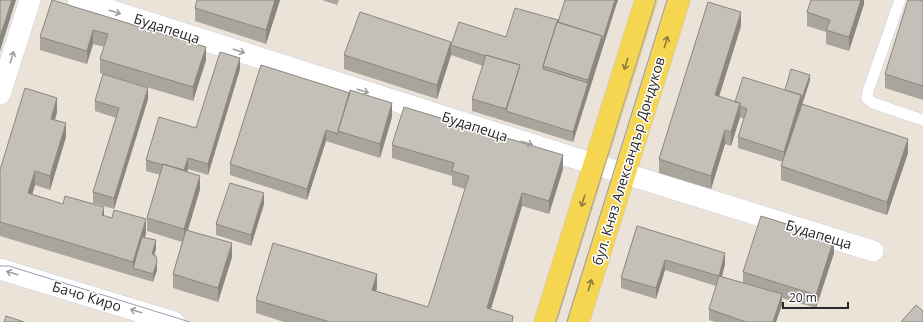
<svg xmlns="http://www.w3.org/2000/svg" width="923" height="322" viewBox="0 0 923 322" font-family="'Open Sans',sans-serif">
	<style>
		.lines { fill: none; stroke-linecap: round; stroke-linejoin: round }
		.lane-casing { stroke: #cccfe1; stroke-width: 12 }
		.street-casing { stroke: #cccfe1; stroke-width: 22 }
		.primary-casing { stroke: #c7c7c7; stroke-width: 23 }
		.lane { stroke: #fff; stroke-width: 11 }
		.street { stroke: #fff; stroke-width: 21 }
		.primary { stroke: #f6d650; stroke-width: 22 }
		.tram { stroke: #9a9db2; stroke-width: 1 }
		.wall { fill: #a9a59d }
		.shaded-wall { fill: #8a8680 }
		.building { fill: #c5c0b7; stroke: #8a8680 }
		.oneway { stroke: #9e9e9e }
		.oneway2 { stroke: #8e7e3c }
		.labels { text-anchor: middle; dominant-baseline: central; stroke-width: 3; stroke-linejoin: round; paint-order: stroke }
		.street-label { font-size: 14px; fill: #272727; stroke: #fff }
	</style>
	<rect width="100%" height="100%" fill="#ebe3d7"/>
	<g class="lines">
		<defs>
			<path id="lane" d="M900,0L868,91L867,98L873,103L923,120"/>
			<path id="street" d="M78,0L581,160L873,251
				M0,94L30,0
				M0,269L174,322"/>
			<path id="primary" d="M545,322L646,0
				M578,322L679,0"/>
		</defs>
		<use href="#lane" class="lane-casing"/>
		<use href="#street" class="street-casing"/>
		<use href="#primary" class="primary-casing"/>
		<use href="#lane" class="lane"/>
		<use href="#street" class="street"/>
		<use href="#primary" class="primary"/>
		<path class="tram" d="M0,266H9L190,322
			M556,322L656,0
			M567,322L667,0"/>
	</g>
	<path class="wall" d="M52,0L206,60L193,101L100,73V59L104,47L93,44L87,64L40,50V37Z
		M280,0L266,44L195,21V8Z
		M322,0H339L337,5Z
		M565,0H618L573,142L472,111V99L483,66L451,55L437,99L344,69V55L451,45L506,37L558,20V22Z
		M864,0V4L849,51L826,44V32L807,26V12Z
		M923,1V100L885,88V74Z
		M741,26L719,97L735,102L785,90L810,80L802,104L908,153L887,215L781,180V166L783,162L738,148V137L744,119L740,117L731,146L725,144L711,189L659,173V159Z
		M261,65L392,117L380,158L326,141L307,200L230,175V164Z
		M240,69L208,175L188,169L187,171L200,189L188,230L232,257L218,302L173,288V274L182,242L147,231V218L160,175L146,171V160L196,128Z
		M148,99L114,209L93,203V192L116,118L95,111V101Z
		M57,112L55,120L66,137L50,190L35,185L32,195L104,216L146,233L145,237L156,249L154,255L157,270L153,282L0,236V170Z
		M392,145L563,169L549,214L522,206L491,309L513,322H284L256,313V300L377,288L376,291L428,307L465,189L452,185V176L392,158Z
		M264,204L251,246L216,235V224Z
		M637,226L725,264L722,277L743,283V272L834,253L816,308L782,298V305L776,322H715L709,320V309L716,286L665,270L656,299L621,288V278Z"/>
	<path class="shaded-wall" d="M12,0H16L0,51V37Z
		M275,0H280L266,44V30Z
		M615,0V8L573,142V132L588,83V80L602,36Z
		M615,0H618L615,8Z
		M861,0H864V4L849,51V37Z
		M741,12V26L715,109V95Z
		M93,30V44L87,64V51Z
		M451,42V55L437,99V85Z
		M206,47V60L193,101V87Z
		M240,58V69L208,175V164Z
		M810,75V80L784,162V152L801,95Z
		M148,88V99L114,209V198Z
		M57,98V112L51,133V119Z
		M392,103V117L380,158V144Z
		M740,103V117L731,146V132Z
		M66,123V137L50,190V176Z
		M326,130V141L307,200V189Z
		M725,130V144L711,189V176Z
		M908,139V153L887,215V202Z
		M563,155V169L549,214V201Z
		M188,158V169L184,182V171Z
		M35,171V185L28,207V193Z
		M200,176V189L184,243V229Z
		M264,193V204L251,246V235Z
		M522,193V206L487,322V308Z
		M104,207V221L102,215Z
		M146,219V233L135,269L133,268V276V262Z
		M834,239V253L816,308V295Z
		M156,240V249L152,263V254Z
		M232,243V257L218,302V288Z
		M725,253V264L719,287V276Z
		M665,260V270L656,299V288Z
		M157,262V270L153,282V274Z
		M377,274V288L372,304V290Z
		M782,294V305L776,322H773Z"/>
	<path class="building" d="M0,0H12L0,37Z
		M52,0L206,47L193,87L100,59L108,34L93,30L87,51L40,37Z
		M197,0H275L266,30L195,8Z
		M565,0H615L602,42V36L558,22Z
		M811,0H861L849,37L826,30L830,20L807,12Z
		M908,0H919L923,1V86L885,74Z
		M708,2L741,12L715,95L740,103L731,132L725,130L711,176L659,159Z
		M515,8L558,20L557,22L543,66V69L588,83L573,132L506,111L520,65L486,55V56L451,45L459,22L506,37Z
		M360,12L451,42L437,85L344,55Z
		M557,22L602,36L588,80L543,66Z
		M220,52L240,58L208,164L188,158L184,170L163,164V165L146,160L159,117L196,128Z
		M486,55L520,65L506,109L472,99Z
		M261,65L350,93L338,131V134L326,130L307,189L230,164Z
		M791,69L810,75L801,101V95L785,90Z
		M103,74L148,88L114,198L93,192L119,108L95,101Z
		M743,77L801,95L784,152L738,137L747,109L740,106V103L735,102Z
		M25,88L57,98L51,119L66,123L50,176L35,171L28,193L63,204L65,196L104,207L102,215L112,218L114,210L146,219L133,262L0,222V170Z
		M350,90L392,103L380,144L338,131Z
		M802,104L908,139L887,202L781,166Z
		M404,107L563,155L549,201L522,193L487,308L513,316L512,322H330L256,300L273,243L377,274L372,290L428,307L469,176L452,171L454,163L392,145Z
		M163,164L200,176L184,229L147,218Z
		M230,183L264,193L251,235L216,224Z
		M761,216L834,239L816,295L743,272Z
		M637,226L725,253L719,276L665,260L656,288L621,278Z
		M186,230L232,243L218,288L173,274Z
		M142,237L156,240L152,254L156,256L157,262L153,274L133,268Z
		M719,276L782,294L773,322H746L709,309Z
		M916,305L923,311V322H901Z
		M6,316L24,322H4Z"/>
	<defs><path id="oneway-shaft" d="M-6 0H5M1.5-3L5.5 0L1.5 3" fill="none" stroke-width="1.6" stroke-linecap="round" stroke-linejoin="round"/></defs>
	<g class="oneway">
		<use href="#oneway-shaft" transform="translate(115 12) rotate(18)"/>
		<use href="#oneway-shaft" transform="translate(239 51) rotate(18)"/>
		<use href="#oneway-shaft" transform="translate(12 57) rotate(-72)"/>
		<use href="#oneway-shaft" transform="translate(363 91) rotate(18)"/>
		<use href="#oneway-shaft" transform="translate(527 143) rotate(18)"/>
		<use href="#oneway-shaft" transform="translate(12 273) rotate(-163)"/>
		<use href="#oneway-shaft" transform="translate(136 311) rotate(-163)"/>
	</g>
	<g class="oneway2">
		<use href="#oneway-shaft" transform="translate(666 42) rotate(-73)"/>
		<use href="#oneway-shaft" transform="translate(626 64) rotate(107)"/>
		<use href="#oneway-shaft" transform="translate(583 201) rotate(107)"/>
		<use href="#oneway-shaft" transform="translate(590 285) rotate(-73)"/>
	</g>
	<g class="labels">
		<g class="street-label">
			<text transform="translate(167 28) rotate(18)">Будапеща</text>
			<text transform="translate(475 126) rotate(18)">Будапеща</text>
			<text transform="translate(628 161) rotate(-73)">бул. Княз Александър Дондуков</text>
			<text transform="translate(819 234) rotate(17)">Будапеща</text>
			<text transform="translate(87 296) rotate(17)">Бачо Киро</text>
		</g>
	</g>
	<path d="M783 302v6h65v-6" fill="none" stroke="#272727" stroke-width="2"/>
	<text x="789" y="302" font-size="12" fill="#272727" stroke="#ffffff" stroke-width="3" paint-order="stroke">20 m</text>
</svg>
